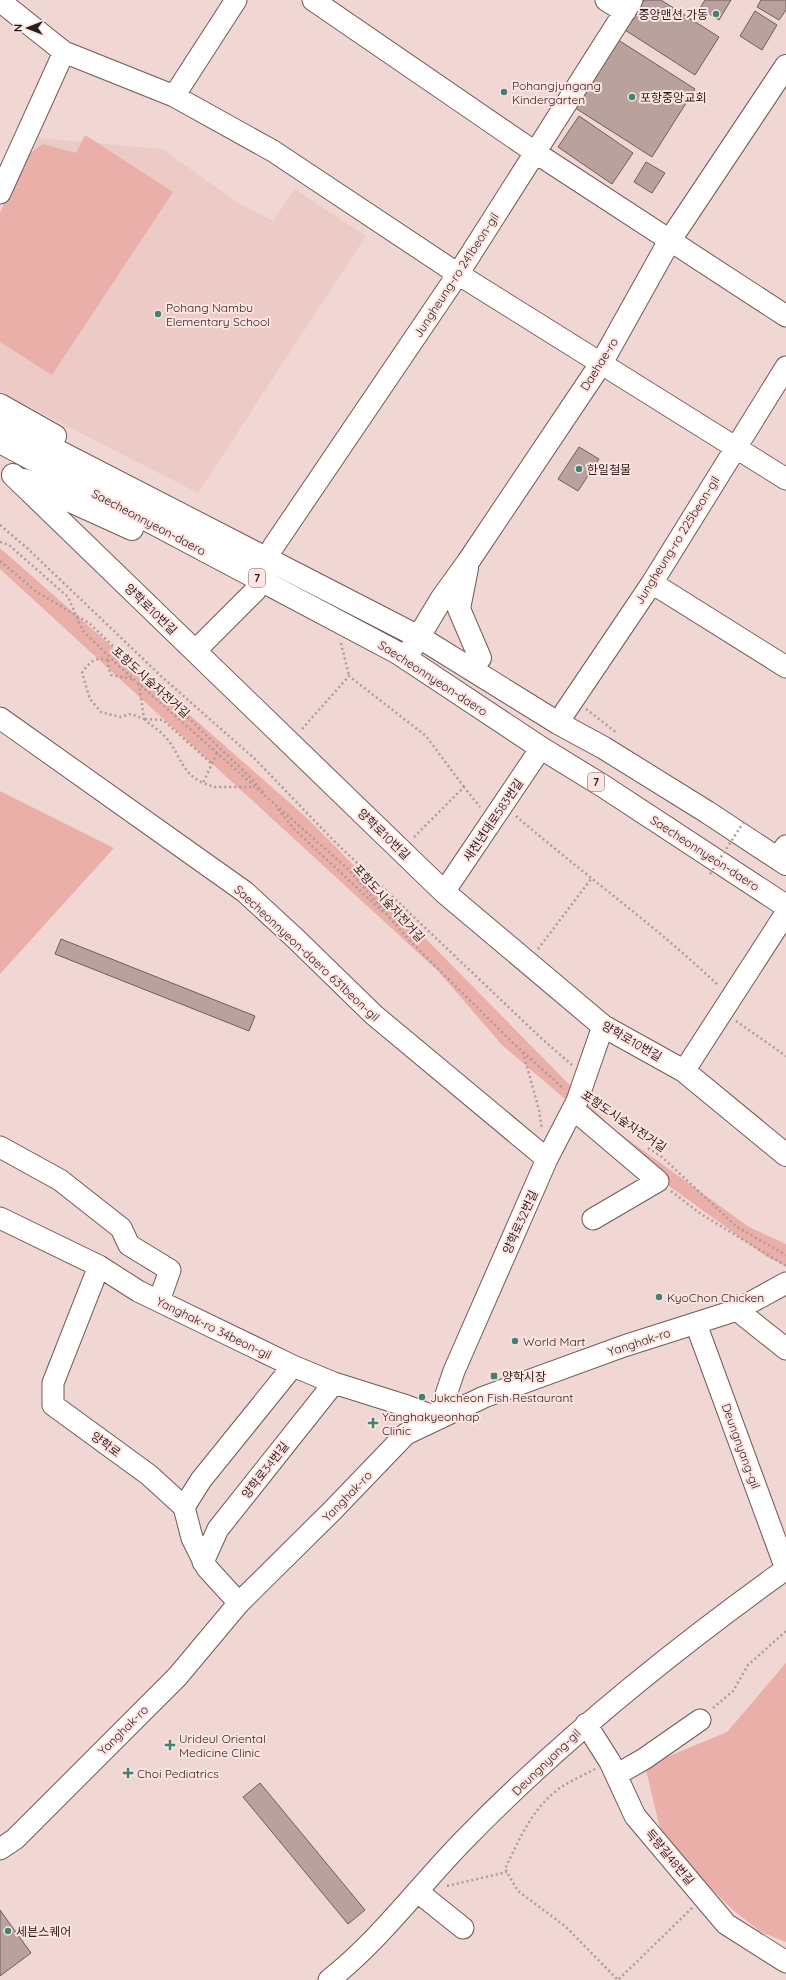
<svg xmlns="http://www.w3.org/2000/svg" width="786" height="1980" viewBox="0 0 786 1980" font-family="Quicksand,'Noto Sans KR',sans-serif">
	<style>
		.built { fill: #eccac6 }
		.green { fill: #eaafa8 }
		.building { fill: #b9a19d; stroke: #725c59 }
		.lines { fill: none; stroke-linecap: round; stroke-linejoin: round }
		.minor-casing { stroke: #705a57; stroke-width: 23 }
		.major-casing { stroke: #705a57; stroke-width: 24 }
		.path { stroke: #af9a98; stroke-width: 2.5; stroke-dasharray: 2 3; stroke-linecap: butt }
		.minor { stroke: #fff; stroke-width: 21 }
		.major { stroke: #fff; stroke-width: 22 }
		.path-bridge { stroke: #af9a98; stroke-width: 2.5; stroke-dasharray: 2 3; stroke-linecap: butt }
		.poi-dot { fill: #408273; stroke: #ffe4e1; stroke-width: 1.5 }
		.labels { text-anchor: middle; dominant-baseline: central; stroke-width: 4; stroke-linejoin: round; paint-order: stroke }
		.shield { fill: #ffe4e1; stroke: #685958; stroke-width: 1 }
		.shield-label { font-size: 11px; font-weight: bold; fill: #281e1d }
		.poi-label { font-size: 12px; fill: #281e1d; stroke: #ffe4e1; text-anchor: start }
		.street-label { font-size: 12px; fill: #281e1d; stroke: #ffe4e1 }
	</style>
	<rect width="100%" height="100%" fill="#f1d7d4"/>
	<path class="built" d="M39,138L162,149L240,204L273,221L295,189L366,236L198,493L0,392V222Z"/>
	<path class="green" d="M85,135L173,192L52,375L0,342V213L23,158L43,144L76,153Z
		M0,548L308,819L612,1128L749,1227L786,1244V1266L767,1257L654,1175L502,1045L438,971L0,569Z
		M0,791L114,848L0,974Z
		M786,1663V1942L761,1932L733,1910L663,1841L645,1766L727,1732Z"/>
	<path class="building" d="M644,0H661L719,37L695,75L625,30Z
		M705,0H731L719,20L700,8Z
		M761,0H786V10L779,20L757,7Z
		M755,11L777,25L762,50L740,36Z
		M612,36L695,89L652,157L569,104Z
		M579,116L633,153L612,184L558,147Z
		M646,162L665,173L652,193L634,182Z
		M579,447L599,459L578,491L558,479Z
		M61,939L255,1016L249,1031L55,954Z
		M260,1783L365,1910L348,1924L243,1797Z
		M0,1910L31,1953L0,1976Z"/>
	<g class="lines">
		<defs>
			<path id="minor" d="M313,0L536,153L786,316
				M606,0L625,12
				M0,1L64,52L174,96L273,151L458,274L786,479
				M174,96L236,0
				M0,193L64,52
				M273,547L458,274L632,0
				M652,583L786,667
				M195,651L256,590
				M565,712L652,583L786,367
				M0,718L245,892L296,939L374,1015L547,1159
				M777,858L786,846
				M444,892L541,748
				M684,1071L786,913
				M573,1109L658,1181L593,1219
				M0,1147L60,1180L121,1228L129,1245L170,1270L159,1301
				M0,1218L99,1266L138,1291L293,1366L334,1383L407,1406L438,1418
				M99,1266L53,1383V1405L149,1475L184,1507L192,1538L207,1568L239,1603
				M737,1310L786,1349
				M696,1324L786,1569
				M438,1418L454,1371L547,1159L577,1101L603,1026
				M184,1507L201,1480L293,1366
				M203,1562L218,1529L334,1383
				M586,1724L610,1762L635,1816L726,1924L786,1962
				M616,1775L644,1759L700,1720
				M0,1849L15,1839L177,1677L239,1603L332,1511L406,1434L484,1397L624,1346L737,1310L786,1283
				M418,1892L463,1928
				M329,1980C380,1940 419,1886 464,1840C561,1740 673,1650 786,1569"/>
			<path id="major" d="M0,405L55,436
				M0,424L50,447L419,637L558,723L604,748L707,812L786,864
				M0,442L398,653L541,748L603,786L786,906
				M13,475L444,892L603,1026L684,1071L786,1155
				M24,480L132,529
				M467,568L459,609L480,658
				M412,648L442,598L468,562L602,362L670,240L786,66"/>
		</defs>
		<use href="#minor" class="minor-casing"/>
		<use href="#major" class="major-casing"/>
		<path class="path" d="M0,525L27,548L161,676L255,759L333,840L541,1038L572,1065
			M0,542L9,545L68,597L83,631L121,668L348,869L410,941L512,1042L564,1089
			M0,561L37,592L89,623L249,776L265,795
			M341,643L349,676
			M108,660C96,656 88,663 82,673L90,699L101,712L120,717L131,714L144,719L139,684
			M108,660V666L111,675L132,679
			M586,709L617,733
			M144,719C152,726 162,732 168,740C181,757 182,773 203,783
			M145,719L163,720L212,764
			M302,729L349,676L426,736L464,787
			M217,753L203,783L215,787H255
			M278,809L294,829L383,912
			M516,816C583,874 655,925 719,986
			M414,837L464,787L480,807
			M538,949L591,879
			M736,1021L786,1056
			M523,1052L539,1110L542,1129
			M648,1148L662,1157L737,1227L786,1255
			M671,1191L701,1214L786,1266
			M713,1708L733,1691L748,1665L786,1631
			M595,1769C584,1775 570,1781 560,1788C532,1808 519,1840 505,1869L518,1891L565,1926L618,1980L692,1908
			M447,1886L507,1872"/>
		<use href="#minor" class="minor"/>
		<use href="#major" class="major"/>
		<path class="path-bridge" d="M710,874L743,823"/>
	</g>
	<g class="poi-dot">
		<circle cx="716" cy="14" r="4"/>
		<circle cx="504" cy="92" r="4"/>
		<circle cx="632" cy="97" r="4"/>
		<circle cx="158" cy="314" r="4"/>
		<circle cx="579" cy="469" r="4"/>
		<circle cx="659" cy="1297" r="4"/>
		<circle cx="515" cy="1341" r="4"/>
		<rect x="490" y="1372" width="8" height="8" rx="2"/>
		<circle cx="422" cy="1397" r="4"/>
		<path d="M371 1417h4v4h4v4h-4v4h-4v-4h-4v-4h4z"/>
		<path d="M168 1739h4v4h4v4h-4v4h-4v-4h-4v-4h4z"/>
		<path d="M126 1767h4v4h4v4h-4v4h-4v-4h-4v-4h4z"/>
		<circle cx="8" cy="1931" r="4"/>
	</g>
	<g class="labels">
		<g class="shield">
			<rect x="249" y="569" width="16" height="18" rx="3"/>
			<rect x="588" y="773" width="16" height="18" rx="3"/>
		</g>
		<g class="shield-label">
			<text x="257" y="578">7</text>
			<text x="596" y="782">7</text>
		</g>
		<g class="poi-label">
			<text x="708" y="14" text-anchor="end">중앙맨션 가동</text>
			<text x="512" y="85">Pohangjungang<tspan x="512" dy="14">Kindergarten</tspan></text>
			<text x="640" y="97">포항중앙교회</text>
			<text x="166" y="307">Pohang Nambu<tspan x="166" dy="14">Elementary School</tspan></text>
			<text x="587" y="469">한일철물</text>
			<text x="667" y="1297">KyoChon Chicken</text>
			<text x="523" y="1341">World Mart</text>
			<text x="502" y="1376">양학시장</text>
			<text x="430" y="1397">Jukcheon Fish Restaurant</text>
			<text x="382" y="1416">Yanghakyeonhap<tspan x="382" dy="14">Clinic</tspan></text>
			<text x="179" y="1738">Urideul Oriental<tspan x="179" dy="14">Medicine Clinic</tspan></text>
			<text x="137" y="1773">Choi Pediatrics</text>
			<text x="16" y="1931">세븐스퀘어</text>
		</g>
		<g class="street-label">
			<text transform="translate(456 275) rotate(-57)">Jungheung-ro 241beon-gil</text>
			<text transform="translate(599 364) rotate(-58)">Daehae-ro</text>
			<text transform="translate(149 522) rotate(28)">Saecheonnyeon-daero</text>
			<text transform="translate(677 540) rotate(-58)">Jungheung-ro 225beon-gil</text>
			<text transform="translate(151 609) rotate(44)">양학로10번길</text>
			<text transform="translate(433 678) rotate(33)">Saecheonnyeon-daero</text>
			<text transform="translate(151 682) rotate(42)">포항도시숲자전거길</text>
			<text transform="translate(493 820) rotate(-56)">새천년대로583번길</text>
			<text transform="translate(384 834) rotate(44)">양학로10번길</text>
			<text transform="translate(705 853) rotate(33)">Saecheonnyeon-daero</text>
			<text transform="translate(389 903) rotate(48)">포항도시숲자전거길</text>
			<text transform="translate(307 953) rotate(43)">Saecheonnyeon-daero 631beon-gil</text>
			<text transform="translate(632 1041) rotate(30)">양학로10번길</text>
			<text transform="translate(624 1121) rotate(34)">포항도시숲자전거길</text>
			<text transform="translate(520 1222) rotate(-66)">양학로32번길</text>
			<text transform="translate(214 1328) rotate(26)">Yanghak-ro 34beon-gil</text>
			<text transform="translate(639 1342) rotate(-18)">Yanghak-ro</text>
			<text transform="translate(106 1444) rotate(36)">양학로</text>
			<text transform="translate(741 1446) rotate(70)">Deungnyang-gil</text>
			<text transform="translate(265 1470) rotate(-52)">양학로34번길</text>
			<text transform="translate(347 1496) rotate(-46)">Yanghak-ro</text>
			<text transform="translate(123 1730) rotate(-45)">Yanghak-ro</text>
			<text transform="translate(546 1762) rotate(-44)">Deungnyang-gil</text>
			<text transform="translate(670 1857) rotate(50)">득량길48번길</text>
		</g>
	</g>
	<g transform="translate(28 28) rotate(270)" stroke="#ffe4e1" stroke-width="3" paint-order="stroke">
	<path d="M0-3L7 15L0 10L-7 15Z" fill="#281e1d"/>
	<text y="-6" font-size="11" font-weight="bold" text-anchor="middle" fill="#281e1d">N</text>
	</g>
</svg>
